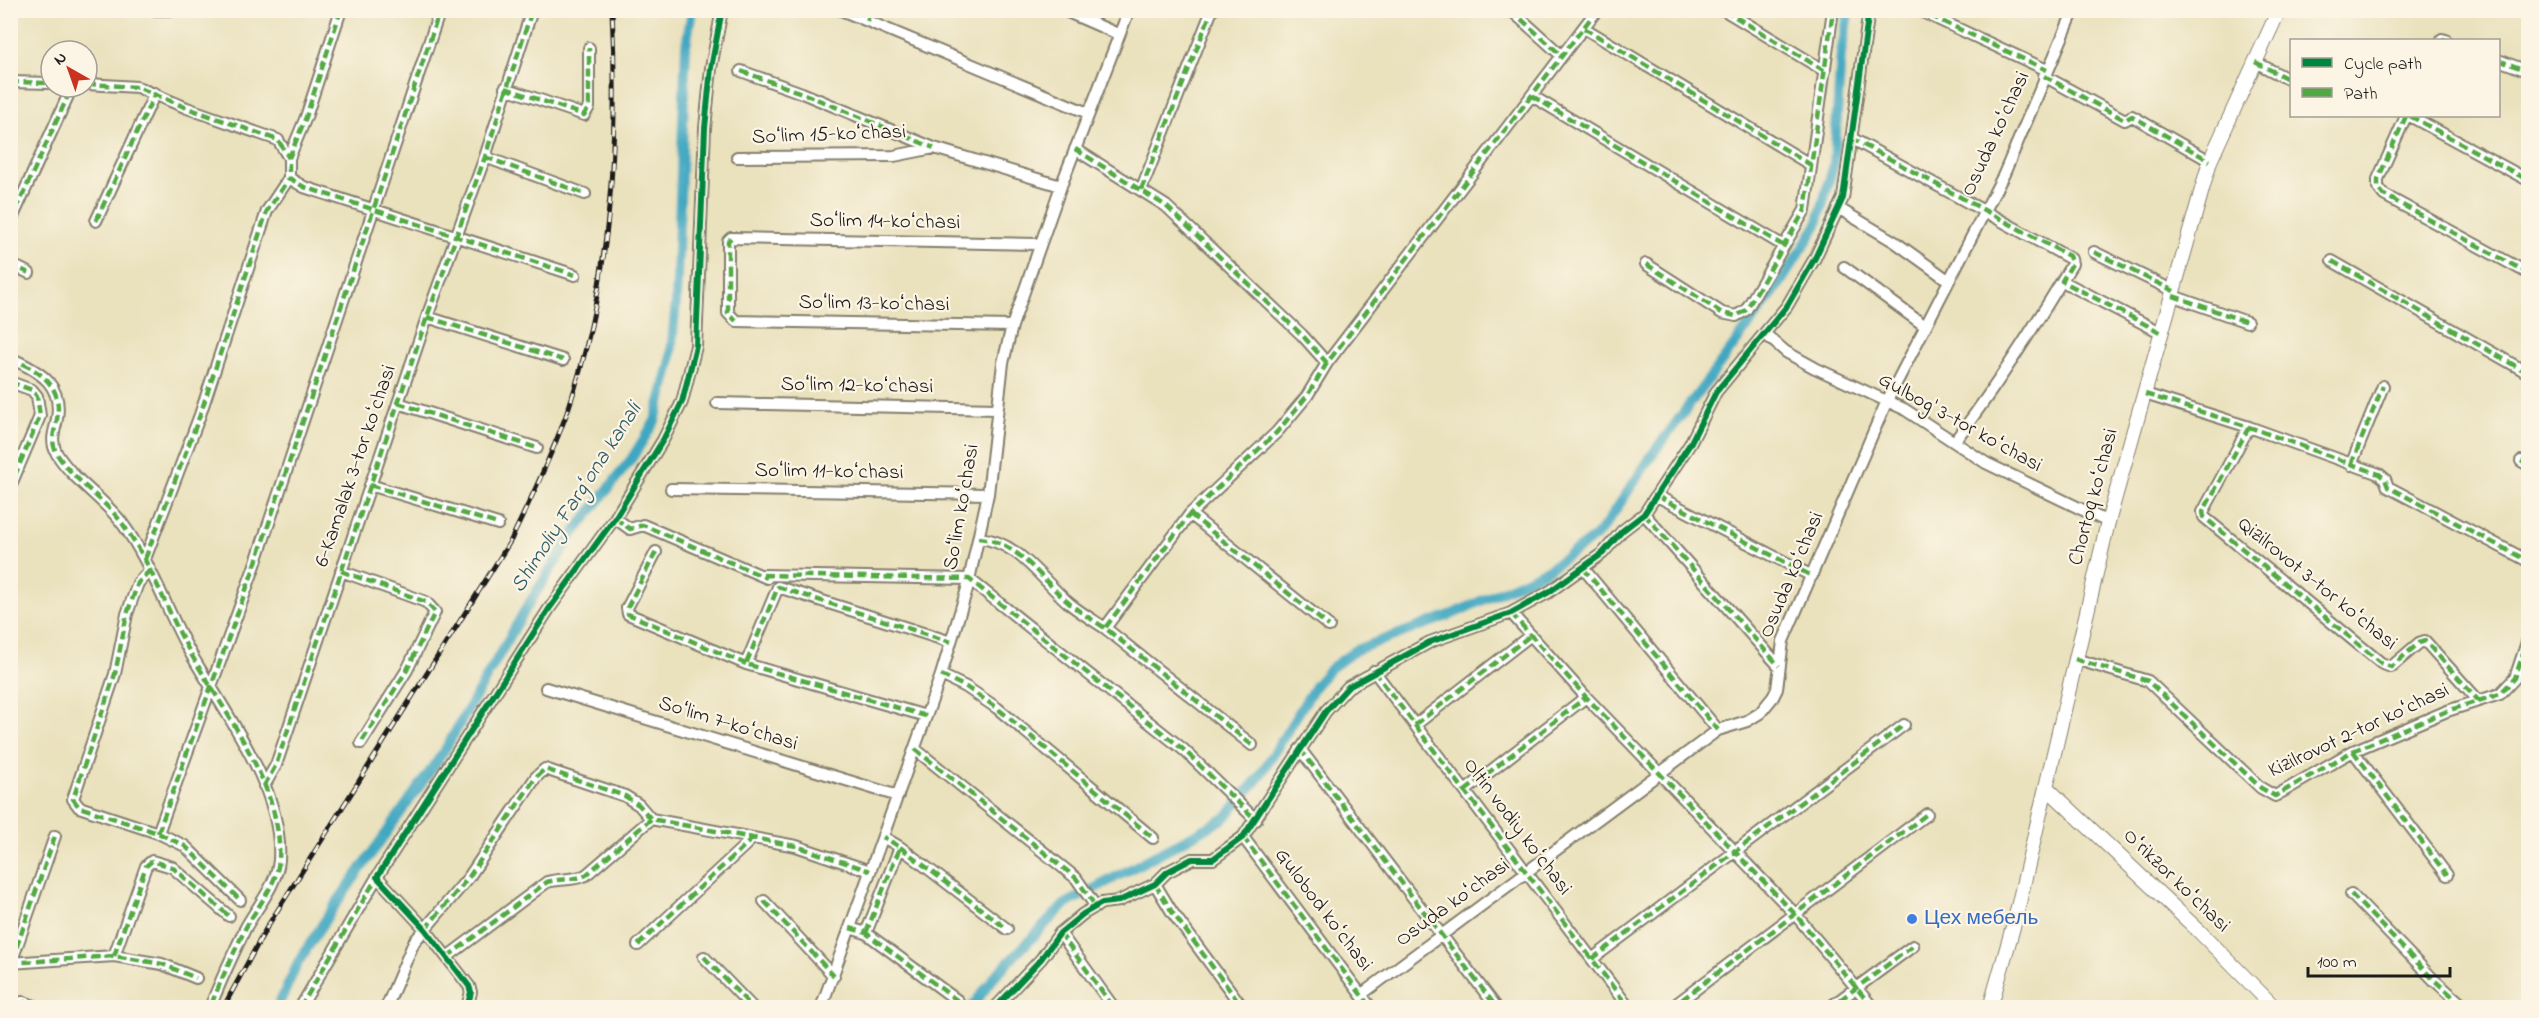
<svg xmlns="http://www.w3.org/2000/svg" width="2539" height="1018" viewBox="0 0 2539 1018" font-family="'Indie Flower',sans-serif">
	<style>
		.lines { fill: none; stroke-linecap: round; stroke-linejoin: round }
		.canal { stroke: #41a7c1; stroke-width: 10 }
		.minor-casing { stroke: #837e6c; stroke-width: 14 }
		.major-casing { stroke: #837e6c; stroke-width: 16 }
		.minor { stroke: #fff; stroke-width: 10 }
		.major { stroke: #fff; stroke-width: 14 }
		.rail-casing { stroke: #1c1c1c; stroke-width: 5 }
		.rail { stroke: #fcf5e5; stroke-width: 3; stroke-dasharray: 9; stroke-linecap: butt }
		.quiet { stroke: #52a943; stroke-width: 4.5; stroke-dasharray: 9 4.5; stroke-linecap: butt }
		.cycleway-casing { stroke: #fcf5e5; stroke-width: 10 }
		.cycleway { stroke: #00873e; stroke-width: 6 }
		.shop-dot { fill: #3f7fe0; stroke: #fcf5e5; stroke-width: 2 }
		.labels { text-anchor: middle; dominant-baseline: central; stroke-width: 4.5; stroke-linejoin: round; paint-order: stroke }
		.street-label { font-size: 21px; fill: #1c1c1c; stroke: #fcf5e5 }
		.shop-label { font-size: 21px; fill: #366cbe; stroke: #fcf5e5; text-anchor: start }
		.water-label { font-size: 22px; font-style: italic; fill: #2d5b66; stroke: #fcf5e5 }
	</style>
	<rect width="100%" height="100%" fill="#fcf5e5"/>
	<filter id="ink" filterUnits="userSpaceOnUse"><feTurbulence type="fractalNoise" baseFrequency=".0167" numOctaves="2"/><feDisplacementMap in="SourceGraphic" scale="12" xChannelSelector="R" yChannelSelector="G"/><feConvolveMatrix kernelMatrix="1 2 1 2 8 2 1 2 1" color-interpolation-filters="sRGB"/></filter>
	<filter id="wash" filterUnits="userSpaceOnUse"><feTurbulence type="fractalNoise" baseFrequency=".008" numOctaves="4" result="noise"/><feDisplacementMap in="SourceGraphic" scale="24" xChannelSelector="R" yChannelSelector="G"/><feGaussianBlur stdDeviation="1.35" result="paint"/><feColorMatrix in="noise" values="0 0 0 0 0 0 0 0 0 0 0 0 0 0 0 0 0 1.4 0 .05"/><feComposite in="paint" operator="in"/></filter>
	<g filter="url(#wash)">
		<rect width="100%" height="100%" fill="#eae1bd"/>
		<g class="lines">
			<path class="canal" d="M277,1008L299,961L333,908L443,753L525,610L571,537L632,458L655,421L670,364L676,302L686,46L692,10
				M971,1008L996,975L1064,905L1225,818L1260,776L1315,686L1331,668L1356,650L1453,614L1547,570L1595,537L1607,523L1654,452L1779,285L1817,225L1834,163L1841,53L1849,10"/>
		</g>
	</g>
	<g filter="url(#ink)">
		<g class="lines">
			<defs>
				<path id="minor" d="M114,10H170
					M341,10L306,117L289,158V178L304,187L575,275
					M841,10L1088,113
					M1063,10L1118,34
					M1511,10L1562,56
					M1724,10L1825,71
					M1918,10L2047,70
					M1584,28L1811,165
					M2442,39L2446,40
					M2498,60L2528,71
					M2255,62L2292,81
					M741,71L802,93L934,148L1061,186
					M2044,76L2125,120L2132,116L2210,161
					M10,82L51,83
					M87,84L137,87L187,108L278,140L289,158
					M505,88L584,115L589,107V48
					M1532,96L1784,246
					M2406,116L2378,179V187L2384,195L2528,273
					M2410,116L2528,180
					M1851,138L2071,259L2072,264C2035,326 1998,385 1954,442
					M1075,149L1166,206L1302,335L1327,363L1597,10
					M485,157L585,194
					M737,157L894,156L934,148
					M1141,190L1212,10
					M1838,208L1895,242L1948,280
					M96,221L155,93
					M10,223L72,87
					M2094,252L2174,291
					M2332,261L2528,373
					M10,264L29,273
					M1646,264L1722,313L1736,316L1746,310L1805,210L1833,10
					M1844,267L1925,326
					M2062,281L2162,333
					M2173,296L2247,322
					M427,317L563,360
					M1012,326L736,321L728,313V241L731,238L1039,244
					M1765,334L1786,352L1815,368L1904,409L1986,463L2108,522
					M10,358C42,372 65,386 56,424C53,435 51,443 57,454C74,481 103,498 122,523C150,561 165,606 187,647C221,708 284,787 279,860C277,885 256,908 245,929C233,955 220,981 210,1008
					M10,382L32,390L37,396L40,416L10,487
					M2145,394L2249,427L2379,474L2385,479L2388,487L2528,561
					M398,403L537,448
					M717,403L997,409
					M2249,427L2203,512L2204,517L2381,663L2391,667L2419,643L2425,641L2478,700
					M2521,461L2528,465
					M2351,465L2383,386
					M370,485L498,524
					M671,489L988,494
					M1657,496L1812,576
					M1190,514L1329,626
					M1644,514L1779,666
					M615,518L630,529L643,525L767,578
					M978,538C1019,541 1041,580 1070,604C1081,613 1093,620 1105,628
					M656,552L627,608L628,614L746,664
					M145,559L200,415L267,211L289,178
					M1583,568L1718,730
					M150,570L138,583L127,614L115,674L73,799L79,807L158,833L185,846L240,900
					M341,571L426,602L435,612L407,670L361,743
					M763,575L969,579L1184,750L1256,820
					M1511,613L1586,697L1795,914L1873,1008
					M2075,659L2148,681L2261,788L2275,796L2353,751L2447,711L2500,694L2515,678L2528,639
					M1374,671L1629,1008
					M941,675L966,687L997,708L1153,838
					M546,688L898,796
					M926,716L746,664L778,587L951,642
					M1415,725L1531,635
					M1252,745L1105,628L1190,514L1277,432L1307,396L1327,363
					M915,749L1076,878L1096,907
					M1300,749L1497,1008
					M2353,751L2447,875
					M264,786L276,765L427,317L485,157L532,10
					M1465,791L1586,697
					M158,833L255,565L440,10
					M1243,837L1371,1008
					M900,847L1007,929
					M1155,884L1172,912L1243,1008
					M2351,894L2434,980L2466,1008
					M764,901L834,976
					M850,928L866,933L958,1001
					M866,933L900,847L883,837
					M1060,933L1114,1008
					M638,945L753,838
					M114,956L146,866L152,861L172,867L229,916
					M447,957L547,882C560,878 574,881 586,875L651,819
					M704,957L753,1008
					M1592,959L1904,725
					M10,963L114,956L162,964L196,978
					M10,987L11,963L55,836
					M1362,994L1718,730L1747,721L1760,713L1773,697L1777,689L1783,641L1886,403L2004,174L2074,10
					M10,1003L24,1002L40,1008
					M300,1008L377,877
					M386,1008L414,942L469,877L536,777L545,769L625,796L639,805L651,819L796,846L870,871
					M467,1008L471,992L469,986L425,929L377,877L549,609L615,518L663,440L682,402L696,346L705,128L711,68L722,10
					M821,1008L941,675L967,589L988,494L1003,363L1012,326L1061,186L1129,10
					M995,1008L1041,959L1060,933L1083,914L1102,903L1119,901L1155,884L1167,872L1192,859H1213L1243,837L1326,711L1348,687L1430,642L1511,613L1549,592L1603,553L1622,531L1644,514L1690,444L1716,392L1787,306L1815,258L1843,198L1869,10
					M1671,1008L1927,814
					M1829,1008L1913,946"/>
				<path id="major" d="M2047,788L2199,931L2275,1008
					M1990,1008L2015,920L2108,522L2210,161L2279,10"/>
			</defs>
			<use href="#minor" class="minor-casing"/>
			<use href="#major" class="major-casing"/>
			<use href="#minor" class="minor"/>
			<use href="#major" class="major"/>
			<defs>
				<path id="rail" d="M223,1008L267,927L511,540C532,497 553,453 569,407C611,280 619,143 612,10"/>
			</defs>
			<use href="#rail" class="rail-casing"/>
			<use href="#rail" class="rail"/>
			<path class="quiet" d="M341,10L306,117L289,158V178L304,187L575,275
				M1511,10L1562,56
				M1724,10L1825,71
				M1918,10L2047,70
				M867,21L871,10
				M1584,28L1811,165
				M2442,39L2446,40
				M2498,60L2528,71
				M2255,62L2292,81
				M741,71L802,93L934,148
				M2044,76L2125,120L2132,116L2210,161
				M10,82L51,83
				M87,84L137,87L187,108L278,140L289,158
				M505,88L584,115L589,107V48
				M1532,96L1784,246
				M2406,116L2378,179V187L2384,195L2528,273
				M2410,116L2528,180
				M1851,138L2069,256L2072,264L2062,281L2162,333
				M1075,149L1166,206L1302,335L1327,363L1597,10
				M485,157L585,194
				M1141,190L1212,10
				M96,221L155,93
				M10,223L72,87
				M731,238L728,241V313L736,321
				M2094,252L2174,291
				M2332,261L2528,373
				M10,264L29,273
				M1646,264L1722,313L1736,316L1746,310L1805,210L1833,10
				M2173,296L2247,322
				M427,317L563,360
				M10,358C42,372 65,386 56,424C53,435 51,443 57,454C74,481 103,498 122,523C150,561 165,606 187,647C221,708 284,787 279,860C277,885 256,908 245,929C233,955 220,981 210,1008
				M10,382L32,390L37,396L40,416L10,487
				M2145,394L2249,427L2379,474L2385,479L2388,487L2528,561
				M398,403L537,448
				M2249,427L2203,512L2204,517L2381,663L2391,667L2419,643L2425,641L2478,700
				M2521,461L2528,465
				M2351,465L2383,386
				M370,485L498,524
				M1657,496L1812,576
				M1190,514L1329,626
				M1644,514L1779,666
				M615,518L630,529L643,525L767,578
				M978,538C1019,541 1041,580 1070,604C1081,613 1093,620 1105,628
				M656,552L627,608L628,614L746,664
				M145,559L200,415L267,211L289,178
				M1583,568L1718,730
				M150,570L138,583L127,614L115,674L73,799L79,807L158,833L185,846L240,900
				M341,571L426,602L435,612L407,670L361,743
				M763,575L969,579L1184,750L1256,820
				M1511,613L1586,697L1795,914L1873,1008
				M2075,659L2148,681L2261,788L2275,796L2353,751L2447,711L2500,694L2515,678L2528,639
				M1374,671L1629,1008
				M941,675L966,687L997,708L1153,838
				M926,716L746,664L778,587L951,642
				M1415,725L1531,635
				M1252,745L1105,628L1190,514L1277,432L1307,396L1327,363
				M915,749L1076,878L1096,907
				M1300,749L1497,1008
				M2353,751L2447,875
				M264,786L276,765L427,317L485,157L532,10
				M1465,791L1586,697
				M158,833L255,565L440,10
				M1243,837L1371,1008
				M900,847L1007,929
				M1155,884L1172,912L1243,1008
				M2351,894L2434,980L2466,1008
				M764,901L834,976
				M850,928L866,933L958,1001
				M425,929L469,877L536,777L545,769L625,796L639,805L651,819L796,846L870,871
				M866,933L900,847L883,837
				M1060,933L1114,1008
				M638,945L753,838
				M114,956L146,866L152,861L172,867L229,916
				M447,957L547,882C560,878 574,881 586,875L651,819
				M704,957L753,1008
				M1592,959L1904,725
				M10,963L114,956L162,964L196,978
				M10,987L11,963L55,836
				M10,1003L24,1002L40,1008
				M300,1008L377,877
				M1671,1008L1927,814
				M1829,1008L1913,946"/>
			<defs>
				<path id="cycleway" d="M467,1008L471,992L469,986L425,929L377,877L549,609L615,518L663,440L682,402L696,346L705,128L711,68L722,10
					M995,1008L1041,959L1060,933L1083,914L1102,903L1119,901L1155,884L1167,872L1192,859H1213L1243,837L1326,711L1348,687L1430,642L1511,613L1549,592L1603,553L1622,531L1644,514L1690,444L1716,392L1787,306L1815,258L1843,198L1869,10"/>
			</defs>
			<use href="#cycleway" class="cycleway-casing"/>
			<use href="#cycleway" class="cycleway"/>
		</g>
	</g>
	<circle class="shop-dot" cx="1912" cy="919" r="6"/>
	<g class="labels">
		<g class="street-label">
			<text transform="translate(1996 134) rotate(-65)">Osuda koʻchasi</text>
			<text transform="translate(829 135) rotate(-2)">Soʻlim 15-koʻchasi</text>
			<text transform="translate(885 222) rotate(1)">Soʻlim 14-koʻchasi</text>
			<text transform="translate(874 304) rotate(1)">Soʻlim 13-koʻchasi</text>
			<text transform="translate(857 386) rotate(1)">Soʻlim 12-koʻchasi</text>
			<text transform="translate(1960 423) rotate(29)">Gulbog' 3-tor koʻchasi</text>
			<text transform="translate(356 466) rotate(-71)">6-Kamalak 3-tor koʻchasi</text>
			<text transform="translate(829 472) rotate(1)">Soʻlim 11-koʻchasi</text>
			<text transform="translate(2094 497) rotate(-75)">Chortoq koʻchasi</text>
			<text transform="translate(962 507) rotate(-80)">Soʻlim koʻchasi</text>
			<text transform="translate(1792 575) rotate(-67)">Osuda koʻchasi</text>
			<text transform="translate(2317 584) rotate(39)">Qizilrovot 3-tor koʻchasi</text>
			<text transform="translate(728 724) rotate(17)">Soʻlim 7-koʻchasi</text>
			<text transform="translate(2359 731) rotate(-25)">Kizilrovot 2-tor koʻchasi</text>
			<text transform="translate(1517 827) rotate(53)">Oltin vodiy koʻchasi</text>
			<text transform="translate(2176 881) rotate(44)">Oʻrikzor koʻchasi</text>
			<text transform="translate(1453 903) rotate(-36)">Osuda koʻchasi</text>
			<text transform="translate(1323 910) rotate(53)">Gulobod koʻchasi</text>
		</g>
		<g class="shop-label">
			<text x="1924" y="919">Цех мебель</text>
		</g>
		<g class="water-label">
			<text transform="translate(577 498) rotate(-57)">Shimoliy Fargʻona kanali</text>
		</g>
	</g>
	<rect width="2539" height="1018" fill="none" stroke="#fcf5e5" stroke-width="36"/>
	<rect x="2290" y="39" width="210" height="78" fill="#fcf5e5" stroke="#a29e95" stroke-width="1.5"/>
	<rect x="2302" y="58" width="30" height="9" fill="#00873e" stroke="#a29e95" stroke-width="1.5"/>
	<text x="2344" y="69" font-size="18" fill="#1c1c1c">Cycle path</text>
	<rect x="2302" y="88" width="30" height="9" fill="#52a943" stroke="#a29e95" stroke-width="1.5"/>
	<text x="2344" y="99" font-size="18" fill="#1c1c1c">Path</text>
	<g transform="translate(69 69) rotate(320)"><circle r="28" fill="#fcf5e5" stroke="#a29e95" stroke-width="1.5"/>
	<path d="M0-4.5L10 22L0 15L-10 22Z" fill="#c8321e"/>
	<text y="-9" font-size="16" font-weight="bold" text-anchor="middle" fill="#1c1c1c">N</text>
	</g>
	<path d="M2308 967v9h142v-9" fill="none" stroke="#1c1c1c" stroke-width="3"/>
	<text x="2317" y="967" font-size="18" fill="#1c1c1c" stroke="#fcf5e5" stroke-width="4.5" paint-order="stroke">100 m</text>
</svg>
